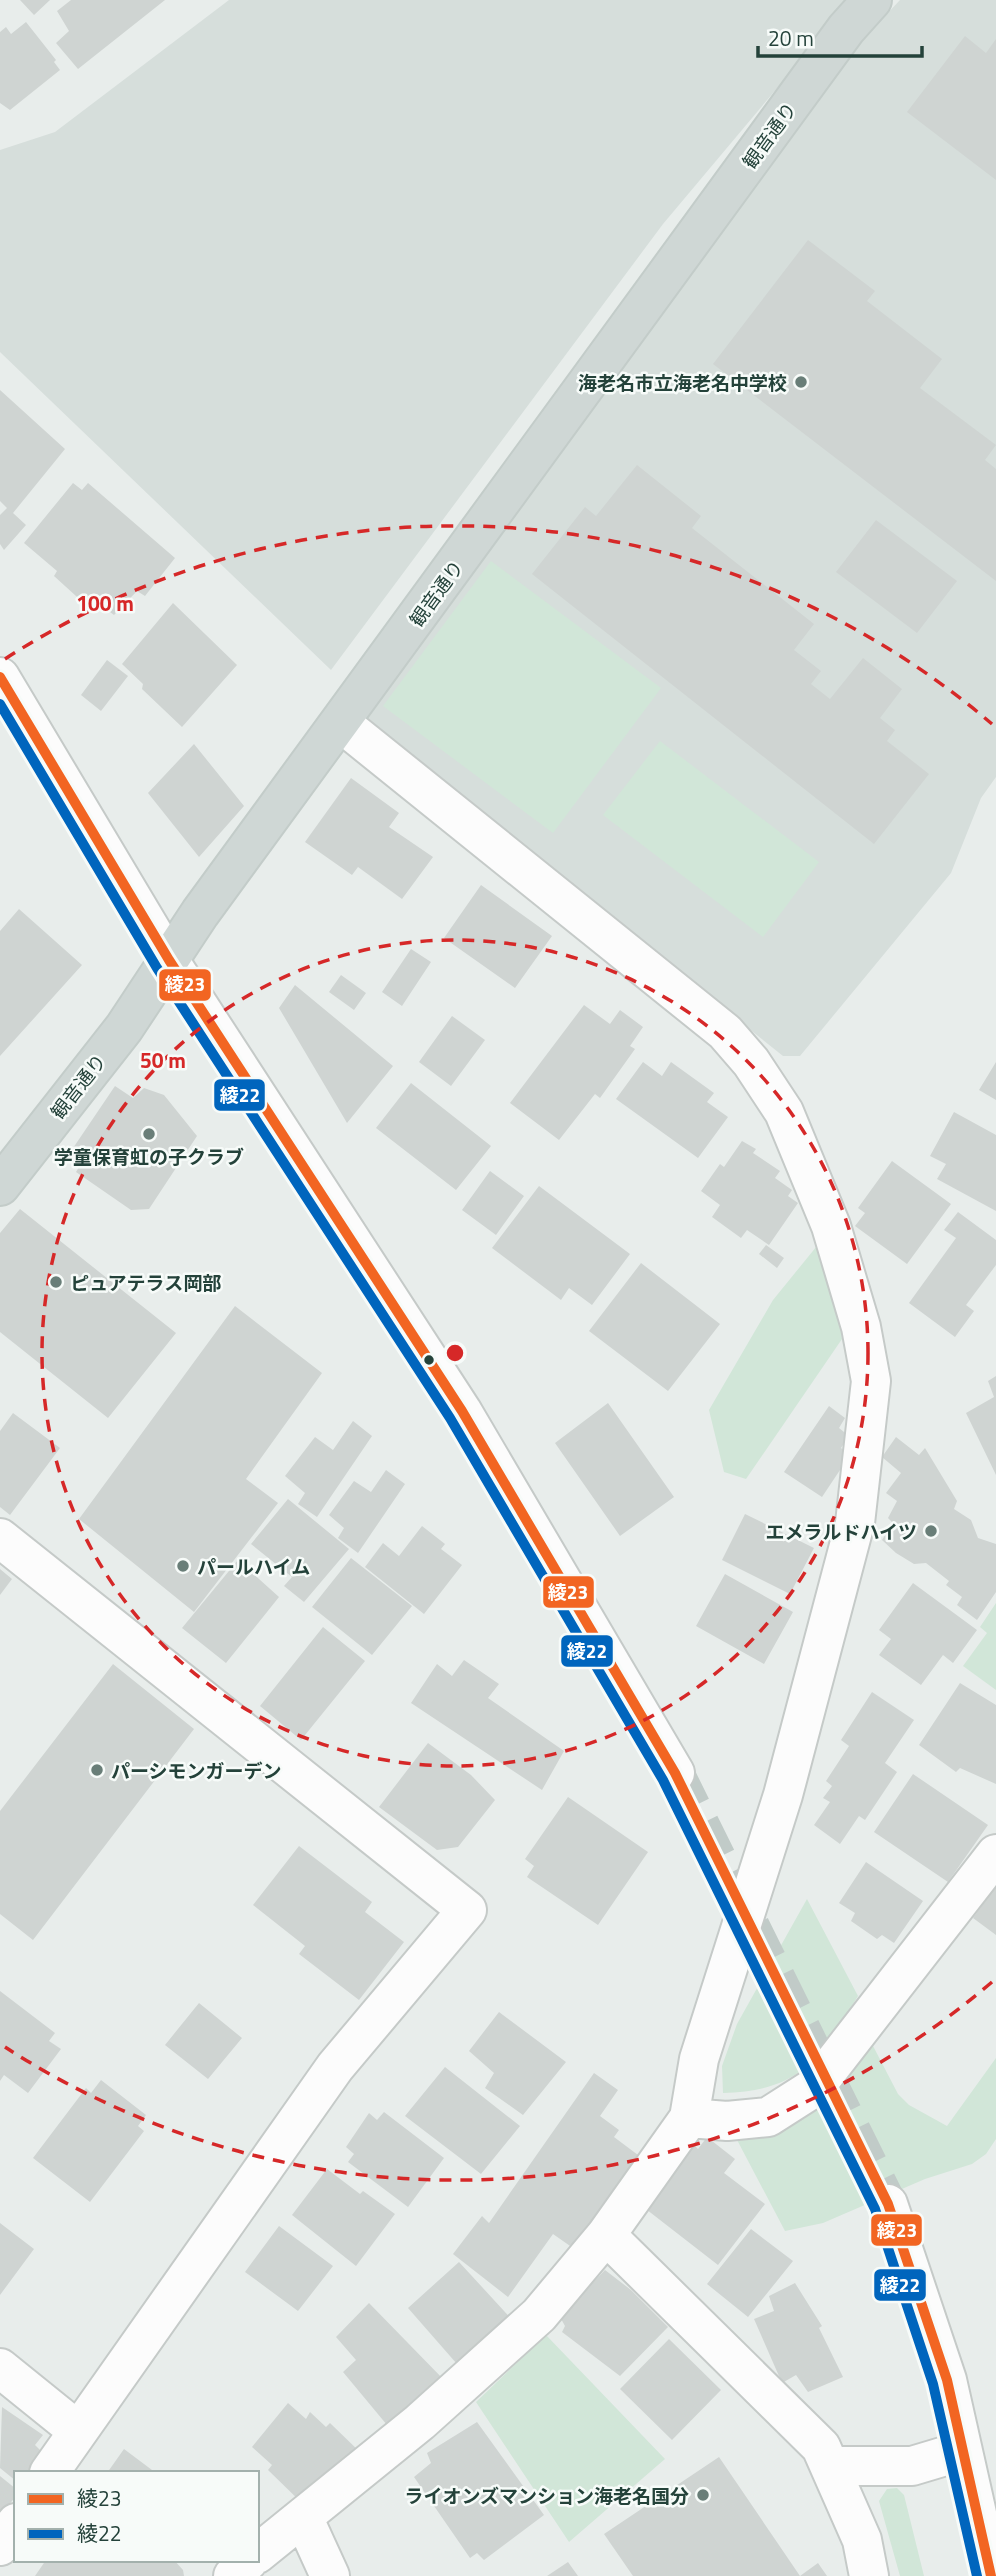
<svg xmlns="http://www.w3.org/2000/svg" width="996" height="2576" viewBox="0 0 996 2576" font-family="'Titillium Web','Noto Sans JP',sans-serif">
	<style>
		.built { fill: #d6dedb }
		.green { fill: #d1e6d8 }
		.building { fill: #cfd4d2 }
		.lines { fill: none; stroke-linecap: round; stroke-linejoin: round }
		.minor-tunnel { stroke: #c1cbc8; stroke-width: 38; stroke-dasharray: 38 19; stroke-linecap: butt }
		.minor-casing { stroke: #c5cac8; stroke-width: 42 }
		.major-casing { stroke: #c3ccc9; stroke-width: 42 }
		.minor { stroke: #fcfcfc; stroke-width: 38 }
		.major { stroke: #cfd7d5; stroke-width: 38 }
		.bus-1-casing { stroke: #f7fbf9; stroke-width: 16 }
		.bus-2-casing { stroke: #f7fbf9; stroke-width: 16 }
		.bus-1 { stroke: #f26522; stroke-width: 10 }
		.bus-2 { stroke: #0065bd; stroke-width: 10 }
		.ring { fill: none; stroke: #d62828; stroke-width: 3.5; stroke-dasharray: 12 9 }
		.poi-dot { fill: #697e78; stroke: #f7fbf9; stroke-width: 2.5 }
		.bus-dot { fill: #24423a; stroke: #f7fbf9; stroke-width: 2.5 }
		.labels { text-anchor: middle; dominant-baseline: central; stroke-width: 5; stroke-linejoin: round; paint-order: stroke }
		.street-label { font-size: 19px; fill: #24423a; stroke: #f7fbf9 }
		.poi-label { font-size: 19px; font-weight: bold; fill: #24423a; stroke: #f7fbf9; text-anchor: end }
		.centre { fill: #d62828; stroke: #f7fbf9; stroke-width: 3.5 }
		.ring-label { font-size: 21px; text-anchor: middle; font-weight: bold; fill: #d62828; stroke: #f7fbf9; stroke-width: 5; stroke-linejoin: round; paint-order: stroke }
		.line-badge { stroke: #f7fbf9; stroke-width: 2.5 }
		.badge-label { font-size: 19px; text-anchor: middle; font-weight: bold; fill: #fff }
	</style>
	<rect width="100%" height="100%" fill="#e8edeb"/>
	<path class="built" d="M229,0H851L663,224L331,670L0,352V150L55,132Z
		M900,0H996V777L981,798L951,873L800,1056H783L357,715L855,48Z"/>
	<path class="green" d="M491,561L661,688L553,833L383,706Z
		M660,741L819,862L763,937L603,815Z
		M821,1241L833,1280L842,1339L746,1479L724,1472L709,1410L773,1300Z
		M996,1603V1690L963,1666L987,1633L980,1627Z
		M807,1899L858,1996C821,2058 801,2091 723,2093L722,2066L737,2024Z
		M872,2044L898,2094L909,2105L947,2126L996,2058V2139L986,2154L972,2164L925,2179L823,2223L785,2231L736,2138Z
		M546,2335L665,2459L569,2542L476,2402Z
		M897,2488L904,2495L924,2576H900L879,2501L887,2489Z"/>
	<path class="building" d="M20,0H50L34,15Z
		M71,0H165L78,69L56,43L69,31L57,11Z
		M26,22L56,60L54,62L60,70L10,110L0,103V32L6,27L11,34Z
		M965,36L986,53L996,39V180L907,112Z
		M808,240L875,291L867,301L942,359L920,388L996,445L985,460L996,469V581L713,364Z
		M0,390L65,449L13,513L26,525L4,550L0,544V515L7,508L0,501Z
		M637,465L701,516L692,528L814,624L794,650L821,671L811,684L830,699L863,658L902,689L880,718L895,730L887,741L929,774L874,844L532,574L585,507L596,516Z
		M73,483L82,490L88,483L175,558L145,596L137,591L114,615L93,599L87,606L54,576L57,571L24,543Z
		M876,520L957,581L917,633L836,572Z
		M173,603L237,665L182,727L142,689L143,684L122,664Z
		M107,660L128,676L101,711L81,695Z
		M194,744L244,806L199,857L148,793Z
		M351,778L399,813L389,827L433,857L402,899L358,867L352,875L305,842Z
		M481,885L552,936L515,988L444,938Z
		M19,909L82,965L0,1056V931Z
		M411,949L431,962L402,1006L382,992Z
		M341,975L366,993L354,1010L329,992Z
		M295,985L393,1066L347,1123L279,1008Z
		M584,1005L610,1024L620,1010L643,1027L630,1046L635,1049L600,1098L595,1094L559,1140L510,1103Z
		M452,1016L485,1040L451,1086L419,1062Z
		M643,1062L662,1076L671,1062L714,1093L707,1102L728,1117L698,1158L616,1099Z
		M996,1062V1100L979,1090Z
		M411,1083L491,1146L456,1190L376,1128Z
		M115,1086L133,1098L144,1088L164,1095L197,1136L149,1209L131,1210L76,1172L79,1167L67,1157Z
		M954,1112L996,1135V1211L937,1179L946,1164L930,1156Z
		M742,1141L756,1149L753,1153L780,1171L775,1178L792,1190L788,1196L798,1203L769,1245L747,1230L741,1238L712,1217L720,1205L701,1191L720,1164L724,1167Z
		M892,1161L951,1204L907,1264L855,1226L865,1213L858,1208Z
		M490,1171L524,1196L496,1235L462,1210Z
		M539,1186L630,1254L592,1305L569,1288L561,1300L492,1248Z
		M20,1209L176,1333L108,1418L0,1332V1233Z
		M958,1212L996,1240V1265L966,1305L974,1311L955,1337L909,1303L956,1238L944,1230Z
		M766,1245L784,1258L777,1268L759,1254Z
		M641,1263L720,1324L668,1391L589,1331Z
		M235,1306L322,1373L246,1479L278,1503L194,1612L79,1519Z
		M996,1376V1475L966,1413L994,1397L988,1381Z
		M608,1403L674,1497L620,1536L555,1443Z
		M829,1406L845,1418L839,1428L849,1436L841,1448L850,1455L822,1497L784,1472Z
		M13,1413L60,1448L10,1515L0,1507V1431Z
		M353,1421L372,1436L317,1517L298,1504L305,1493L285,1476L315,1437L333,1450Z
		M896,1437L919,1455L925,1448L957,1501L954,1509L971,1520L978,1538L996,1544V1592L977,1620L957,1605L962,1597L946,1585L949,1581L926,1563L914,1564L896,1553L882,1540L893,1523L888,1518L897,1501L886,1493L901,1473L882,1457Z
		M386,1470L405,1484L358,1553L338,1538L344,1528L329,1515L354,1481L371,1492Z
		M288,1499L349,1549L304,1602L284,1586L292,1577L251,1544Z
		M745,1514L814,1548L790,1594L722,1560Z
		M422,1526L445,1544L441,1549L462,1565L424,1614L365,1567L383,1543L399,1556Z
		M351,1558L412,1606L372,1655L312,1607Z
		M238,1560L279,1597L226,1663L182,1628Z
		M0,1569L12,1579L0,1595Z
		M725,1574L793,1612L764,1664L696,1626Z
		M913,1583L977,1630L953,1663L943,1655L921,1685L879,1655L891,1639L879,1630Z
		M323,1627L365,1661L301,1740L260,1706Z
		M464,1660L499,1684L488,1698L564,1751L542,1790L411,1703L437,1664L452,1676Z
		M113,1664L194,1729L33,1940L0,1914V1811Z
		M960,1683L996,1705V1784L960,1768L956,1772L919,1745Z
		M872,1692L914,1720L885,1763L897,1772L865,1820L859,1816L840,1844L814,1825L830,1802L823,1798L832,1786L826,1781L849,1746L841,1740Z
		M428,1743L471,1775L495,1800L458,1847L437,1850L379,1807Z
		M913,1774L988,1825L948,1882L874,1832Z
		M568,1797L648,1852L598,1925L527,1877L534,1866L525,1859Z
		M299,1846L372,1902L365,1912L404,1942L359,2000L299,1954L305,1946L253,1905Z
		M866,1862L923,1901L894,1943L882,1935L877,1939L851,1921L855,1913L839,1903Z
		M996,1886V1935L973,1918Z
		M0,1991L55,2033L49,2041L61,2049L28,2093L4,2075L0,2081Z
		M199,2003L242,2038L208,2079L165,2045Z
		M499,2012L566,2062L523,2115L485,2088L494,2073L469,2051Z
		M445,2067L520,2126L481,2174L405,2116Z
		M594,2073L618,2090L600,2116L619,2130L614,2137L638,2155L573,2248L553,2234L508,2297L453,2254L482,2216L489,2223Z
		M101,2080L146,2115L138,2126L144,2131L90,2202L33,2158L86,2088L91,2093Z
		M384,2112L444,2158L408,2207L348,2162L354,2154L346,2147L369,2113L377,2120Z
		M707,2137L735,2159L724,2173L765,2204L718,2265L642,2206L694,2145L698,2149Z
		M327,2169L360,2194L363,2191L395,2214L356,2266L292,2215Z
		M0,2223L34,2249L0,2295Z
		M279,2226L333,2266L298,2311L245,2272Z
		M751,2229L793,2261L748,2317L707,2284Z
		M459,2262L517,2325L464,2372L408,2308Z
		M605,2270L631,2290L668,2327L620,2376L562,2332L565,2326L560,2317Z
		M795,2283L822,2326L819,2328L843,2377L808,2392L796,2375L782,2383L754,2319L774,2311L769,2296Z
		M369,2303L446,2382L392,2431L343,2372L356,2360L336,2337Z
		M669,2339L721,2390L672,2440L620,2389Z
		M288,2403L306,2419L310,2412L326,2427L330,2423L363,2455L306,2507L268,2470L272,2465L252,2447Z
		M2,2407L43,2435L35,2445L43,2453L27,2473H16V2481L0,2468Z
		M477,2422L544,2515L484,2560L477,2553L470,2558L414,2477L431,2463L427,2453Z
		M124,2449L156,2473H107Z
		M719,2457L800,2576L818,2563L827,2576H633L604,2534Z
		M0,2476L16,2489V2496L0,2516Z
		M46,2560H174L183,2570L184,2576H35Z
		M568,2562L578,2576H547Z"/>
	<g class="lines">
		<path class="minor-tunnel" d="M675,1773L888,2204"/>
		<defs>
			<path id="minor" d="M0,677L169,960L462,1411L675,1773
				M0,1538L467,1910L335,2067L49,2473
				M689,2118L727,2121L768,2117L815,2087L996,1854
				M888,2204L947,2380L991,2576
				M606,2235L821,2447L862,2540L869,2576
				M0,2368L78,2431
				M830,2466H912L962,2451
				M304,2519L330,2576
				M0,2546L16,2523
				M257,2554L420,2422L539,2315L606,2235L689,2118L699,2059L783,1795L855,1523L871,1381L861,1327L831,1226L784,1112L751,1062L725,1032L341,723
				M233,2576L249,2560"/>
			<path id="major" d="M0,1186L124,1028L200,913L846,29L872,0"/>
		</defs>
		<use href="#minor" class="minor-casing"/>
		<use href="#major" class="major-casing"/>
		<use href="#minor" class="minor"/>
		<use href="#major" class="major"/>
		<defs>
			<path id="bus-1" d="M0,677L169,960L462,1411L675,1773L888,2204L947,2380L991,2576"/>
			<path id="bus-2" d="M0,704L157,968L450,1418L663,1780L875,2209L933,2384L977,2576"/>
		</defs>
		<use href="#bus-1" class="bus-1-casing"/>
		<use href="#bus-2" class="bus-2-casing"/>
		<use href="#bus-1" class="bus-1"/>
		<use href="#bus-2" class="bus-2"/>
	</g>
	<g class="ring">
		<circle cx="455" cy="1353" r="413"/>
		<path d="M992 1982A827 827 0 0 1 5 2047M5 659A827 827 0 0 1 992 724"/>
	</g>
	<g class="poi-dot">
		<circle cx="801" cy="382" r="7"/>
		<circle cx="149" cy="1134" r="7"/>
		<circle cx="56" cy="1282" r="7"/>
		<circle cx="931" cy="1531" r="7"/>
		<circle cx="183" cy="1566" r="7"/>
		<circle cx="97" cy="1770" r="7"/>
		<circle cx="703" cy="2495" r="7"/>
	</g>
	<circle class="bus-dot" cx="429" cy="1360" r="6"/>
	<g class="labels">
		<g class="street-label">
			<text transform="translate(769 135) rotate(-54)">観音通り</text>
			<text transform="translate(436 593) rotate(-54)">観音通り</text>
			<text transform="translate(78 1086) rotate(-52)">観音通り</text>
		</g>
		<g class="poi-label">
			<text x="787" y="382">海老名市立海老名中学校</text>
			<text x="149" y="1156" text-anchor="middle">学童保育虹の子クラブ</text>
			<text x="70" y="1282" text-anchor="start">ピュアテラス岡部</text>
			<text x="917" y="1531">エメラルドハイツ</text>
			<text x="197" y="1566" text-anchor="start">パールハイム</text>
			<text x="111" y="1770" text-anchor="start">パーシモンガーデン</text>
			<text x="689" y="2495">ライオンズマンション海老名国分</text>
		</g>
	</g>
	<circle cx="455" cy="1353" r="10" class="centre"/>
	<g class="ring-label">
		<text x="105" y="611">100 m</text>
		<text x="163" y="1068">50 m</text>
	</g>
	<g class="line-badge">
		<rect x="158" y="968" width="54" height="34" rx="7" fill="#f26522"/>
		<rect x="213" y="1078" width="53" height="34" rx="7" fill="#0065bd"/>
		<rect x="542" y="1575" width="53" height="34" rx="7" fill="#f26522"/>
		<rect x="560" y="1634" width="54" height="34" rx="7" fill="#0065bd"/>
		<rect x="870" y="2213" width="53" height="34" rx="7" fill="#f26522"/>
		<rect x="873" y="2268" width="54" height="34" rx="7" fill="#0065bd"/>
	</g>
	<g class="badge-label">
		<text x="185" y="991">綾23</text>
		<text x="240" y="1102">綾22</text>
		<text x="568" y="1599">綾23</text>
		<text x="587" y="1658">綾22</text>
		<text x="897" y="2237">綾23</text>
		<text x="900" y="2292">綾22</text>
	</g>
	<rect x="14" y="2471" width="245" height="91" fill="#f7fbf9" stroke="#a3b1ad" stroke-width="2"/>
	<rect x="28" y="2494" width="35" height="10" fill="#f26522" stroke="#a3b1ad" stroke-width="2"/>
	<text x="77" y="2506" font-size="21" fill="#24423a">綾23</text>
	<rect x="28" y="2529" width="35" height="10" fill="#0065bd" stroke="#a3b1ad" stroke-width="2"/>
	<text x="77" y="2541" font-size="21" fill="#24423a">綾22</text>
	<path d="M758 46v10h164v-10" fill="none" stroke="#24423a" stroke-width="3.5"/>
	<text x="768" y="46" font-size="21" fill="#24423a" stroke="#f7fbf9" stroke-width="5" paint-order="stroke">20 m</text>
</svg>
